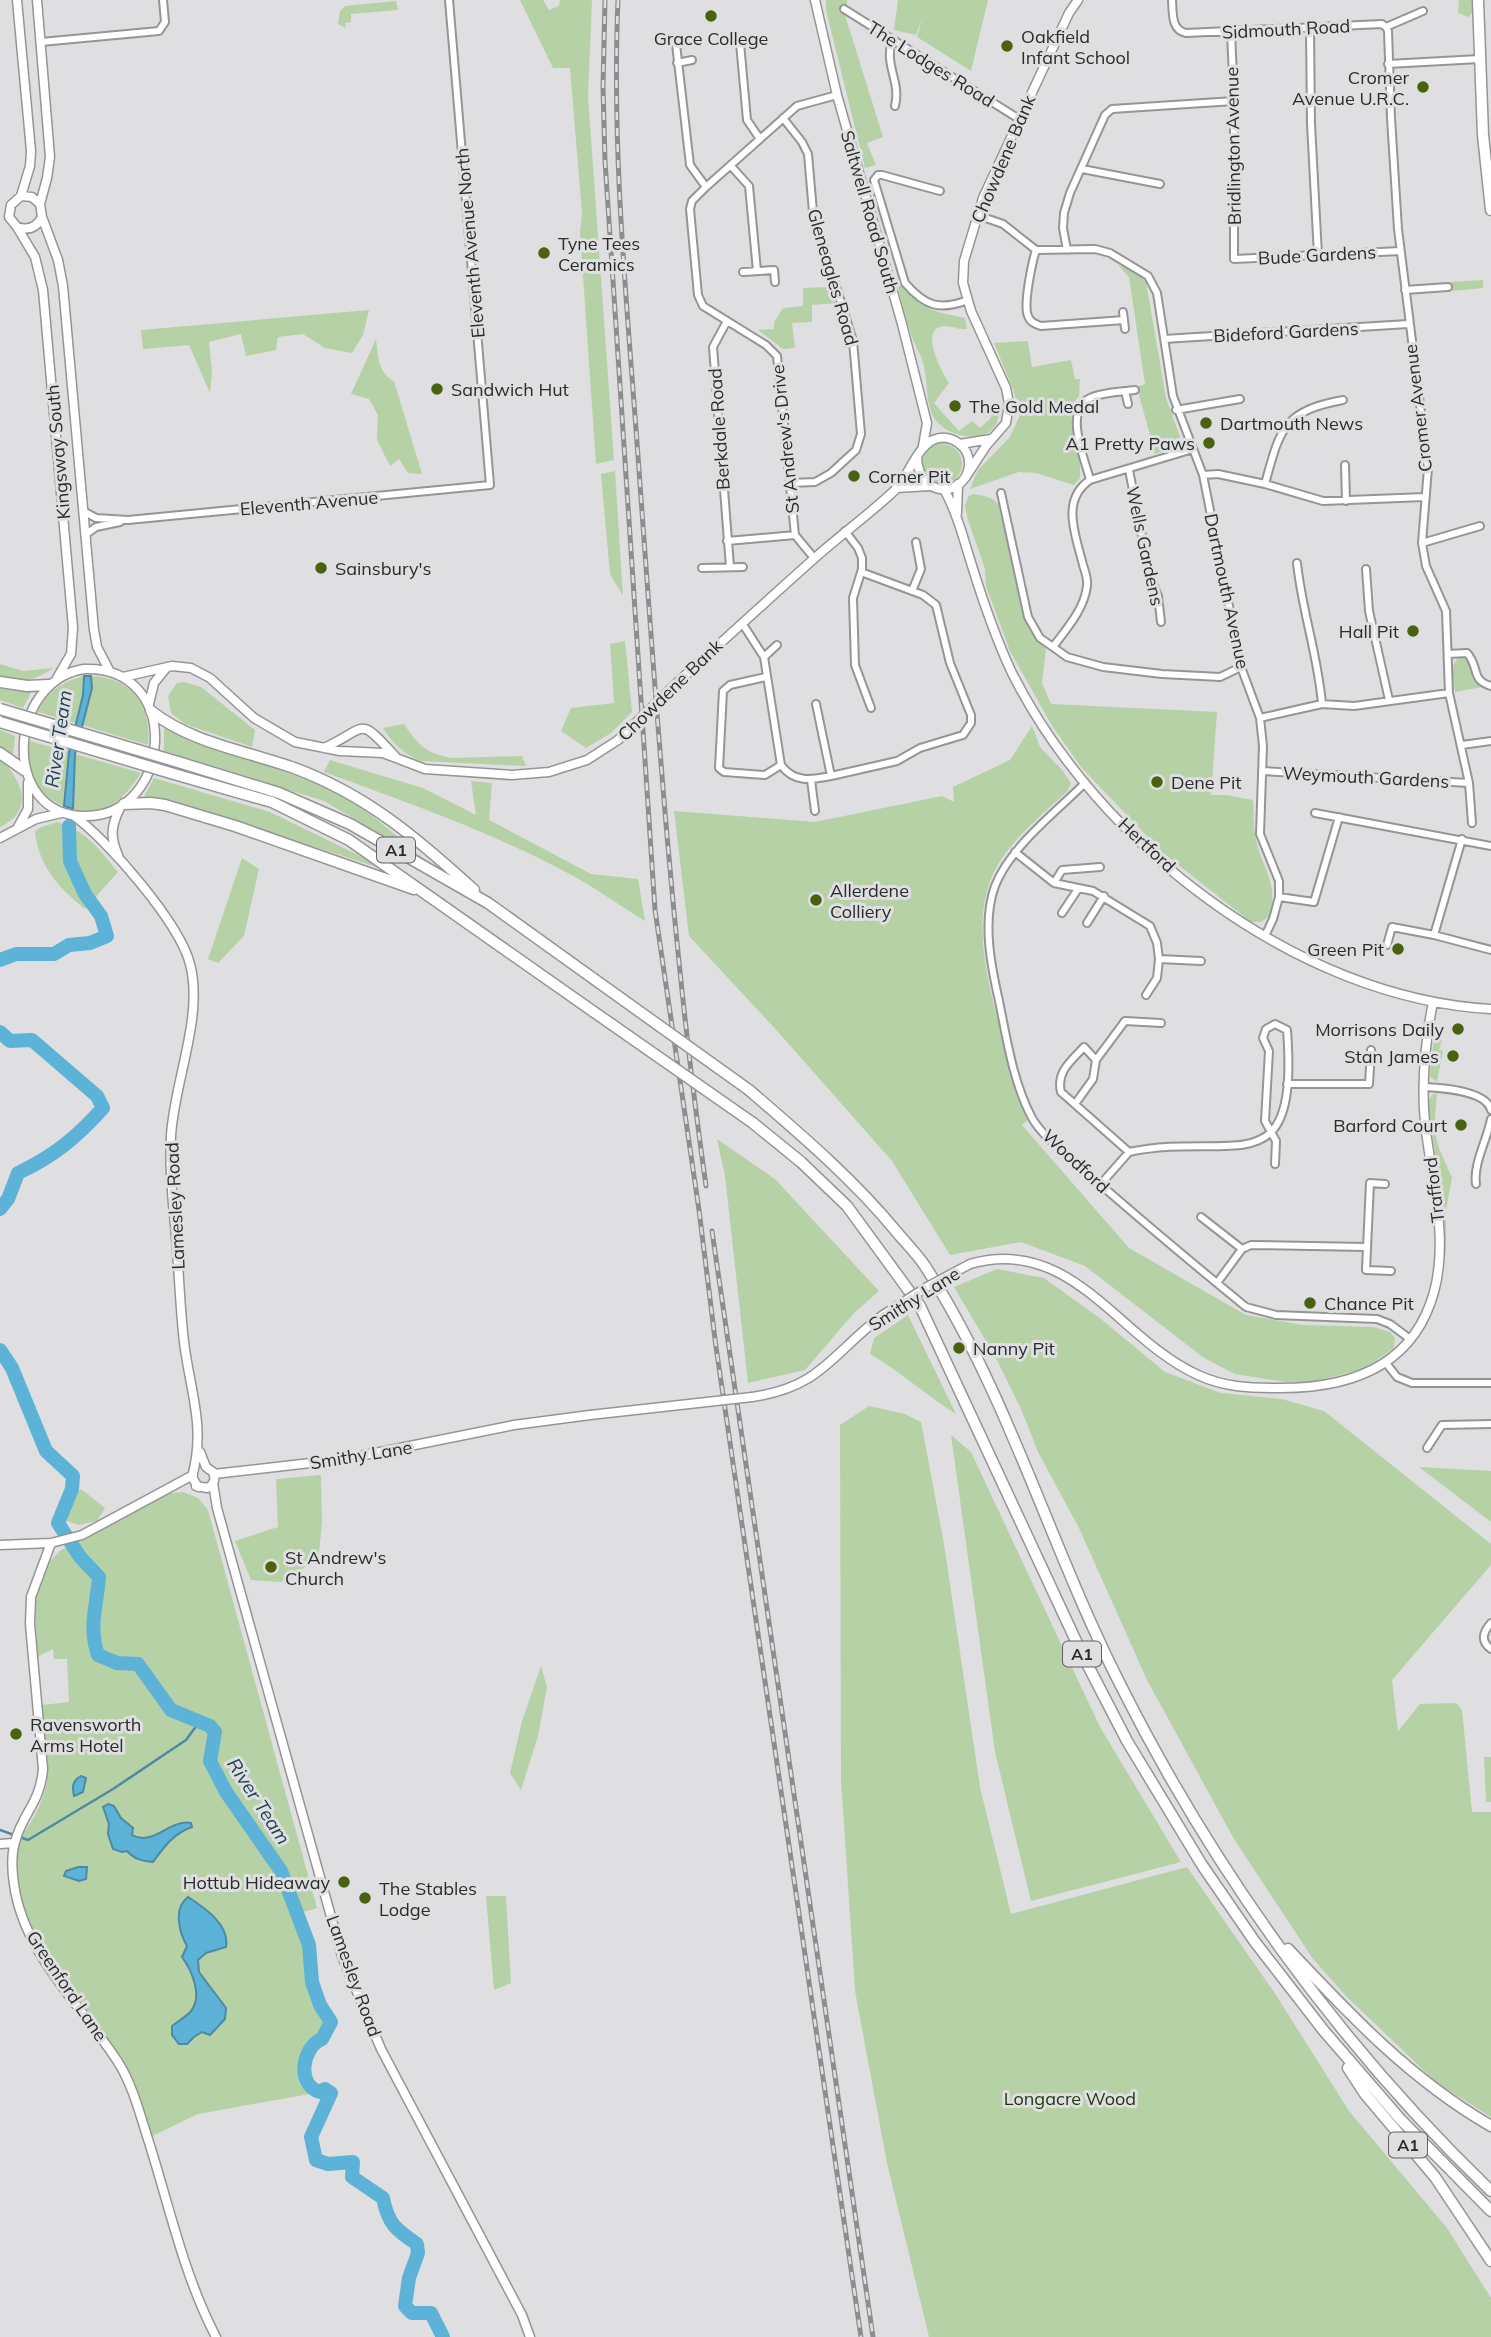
<svg xmlns="http://www.w3.org/2000/svg" width="1491" height="2337" viewBox="0 0 1491 2337" font-family="Mulish,sans-serif">
	<style>
		.green { fill: #b6d1a6 }
		.water { fill: #5cb2d7; stroke: #4d8aa3; stroke-width: 2 }
		.lines { fill: none; stroke-linecap: round; stroke-linejoin: round }
		.stream { stroke: #4d8aa3; stroke-width: 2.5 }
		.river { stroke: #5cb2d7; stroke-width: 14 }
		.minor-casing { stroke: #959596; stroke-width: 10 }
		.tertiary-casing { stroke: #959596; stroke-width: 11 }
		.primary-casing { stroke: #959596; stroke-width: 13 }
		.trunk-casing { stroke: #959596; stroke-width: 13 }
		.minor { stroke: #fff; stroke-width: 6 }
		.tertiary { stroke: #fff; stroke-width: 8 }
		.primary { stroke: #fff; stroke-width: 10 }
		.trunk { stroke: #fff; stroke-width: 10 }
		.rail-casing { stroke: #8c8d8e; stroke-width: 5 }
		.rail { stroke: #dfdfe1; stroke-width: 2.5; stroke-dasharray: 8; stroke-linecap: butt }
		.tertiary-bridge-casing { stroke: #959596; stroke-width: 11; stroke-linecap: butt }
		.trunk-bridge-casing { stroke: #959596; stroke-width: 13; stroke-linecap: butt }
		.tertiary-bridge { stroke: #fff; stroke-width: 8 }
		.trunk-bridge { stroke: #fff; stroke-width: 10 }
		.poi-dot { fill: #4a620f; stroke: #dfdfe1; stroke-width: 2.5 }
		.labels { text-anchor: middle; dominant-baseline: central; stroke-width: 6; stroke-linejoin: round; paint-order: stroke }
		.shield { fill: #dfdfe1; stroke: #606162; stroke-width: 2 }
		.shield-label { font-size: 16px; font-weight: bold; fill: #2a2b2b }
		.street-label { font-size: 18px; fill: #2a2b2b; stroke: #dfdfe1 }
		.poi-label { font-size: 18px; fill: #2a2b2b; stroke: #dfdfe1; text-anchor: start }
		.park-label { font-size: 18px; fill: #1d3708; stroke: #dfdfe1 }
		.water-label { font-size: 19px; font-style: italic; fill: #1c4252; stroke: #dfdfe1 }
	</style>
	<rect width="100%" height="100%" fill="#dfdfe1"/>
	<path class="green" d="M520,0H543L549,10L559,6L560,0H592L588,96L614,460L596,464L580,232L582,213L570,68H553Z
		M826,0H847L846,18L883,137L867,143L876,165L865,168L826,10Z
		M898,0H988L971,71L917,37L922,19L916,35L894,30Z
		M1459,0H1474L1475,9L1469,17L1458,13Z
		M396,1L398,10L351,14V22L345,23L346,28L338,24L340,11L345,6Z
		M1118,265L1138,274L1146,282L1166,398L1180,437L1181,443L1178,447L1155,454L1137,387L1145,384L1129,277Z
		M1483,280V288L1451,291V282Z
		M897,284H900C920,309 935,312 965,318L967,329C959,330 953,326 945,326C917,327 942,372 949,383L934,403L959,431L972,421L980,428L990,419L998,405C1006,449 944,442 932,414C926,399 927,382 924,366C922,356 915,347 912,337C906,320 902,302 897,284Z
		M830,287L836,303L812,305V322L792,323L795,348L783,349L758,330L774,329V322L783,308L803,306V288Z
		M369,310L363,335L352,353L325,348L303,334L278,337L276,350L246,356L241,334L209,342L212,372L210,393L189,345L143,349L141,330Z
		M376,339C378,356 378,373 394,381L422,474L408,473L399,459L390,466L377,440L378,415L369,399L351,394Z
		M1028,341L1032,367L1071,360L1075,379H1080L1079,396L1071,406C1071,431 1082,454 1080,478L1074,485L1036,473L1019,472L970,489L978,470L1010,437L1020,415L1014,392L994,343Z
		M922 464a20 20 0 1 1 40 0a20 20 0 1 1-40 0Z
		M615,471L623,596L610,574L601,474Z
		M973,494C985,496 995,497 1002,509L1020,603L1030,631L1046,649L1042,683L1051,704L1217,712L1211,795H1226L1253,800C1254,811 1253,823 1255,834C1260,867 1279,879 1270,916L1261,922H1251L1163,853L1081,767L1051,724L1010,651L986,586L985,569L968,520L965,506L968,497Z
		M625,641L632,712L611,733L586,748L561,731L571,708L614,703L610,644Z
		M1460,657L1469,660L1473,679L1482,687L1455,692C1454,679 1448,665 1460,657Z
		M0,664L23,671L54,668C33,680 25,684 0,678Z
		M84,676L83,695L75,723L38,712C47,691 62,682 84,676Z
		M91,676C132,677 152,707 148,745L82,725L92,688Z
		M184,682L201,687L255,730L252,747L185,724L171,713L168,696L177,683Z
		M0,687L32,691L23,708L0,700Z
		M404,724C419,746 424,752 451,758L522,756L526,766L421,761C405,755 392,743 383,728Z
		M1032,726L1040,747L1062,770L1071,783L1067,792C1044,812 1012,840 997,866C969,916 988,982 1001,1033C1008,1063 1014,1092 1028,1120L1022,1125L1129,1248L1246,1315L1303,1325L1374,1327L1390,1332L1395,1338L1394,1348L1363,1369L1310,1383L1285,1382L1235,1374L1204,1358L1085,1266L1021,1242L950,1255L892,1161L779,1033L689,936L674,811L815,822L942,796L954,802L953,787L1010,760Z
		M164,728L329,788L368,812L425,860L324,801L164,751Z
		M0,730L15,736L13,755L0,748Z
		M26,740L69,752L64,806C33,793 29,770 26,740Z
		M75,754L141,773C124,799 106,818 73,809Z
		M0,758C21,779 36,810 0,827Z
		M330,760L423,788L476,815L471,781L492,783L489,820L591,874L638,879L645,921C622,907 600,891 577,878C497,834 409,803 324,772Z
		M154,778L270,812L395,873L171,800L144,797Z
		M57,822C87,831 99,849 118,872L85,909C59,888 39,867 35,832L39,828Z
		M242,858L259,869L244,936L218,963L208,959Z
		M1434,1038L1442,1040L1439,1050L1443,1051L1437,1082L1430,1077V1072Z
		M1437,1093L1434,1129L1439,1148L1452,1178L1446,1210V1255L1444,1252L1442,1203L1428,1103L1432,1095Z
		M717,1139L775,1179L879,1291L854,1313L805,1370L748,1383L725,1176Z
		M997,1269L1044,1278L1101,1319L1165,1372L1221,1393L1282,1399L1324,1411L1491,1544V1565L1392,1680L1398,1731L1420,1704L1456,1703L1462,1710L1472,1812H1491V2117L1437,2083L1347,1997L1313,1959L1234,1839L1147,1680L1079,1528L1038,1452L1021,1409L996,1358L954,1287Z
		M908,1315L956,1414C926,1395 901,1372 870,1354L874,1338Z
		M869,1406L905,1414L921,1422L944,1544L980,1787L1011,1914L1187,1867L1276,1995L1349,2111L1447,2228L1491,2298V2337H929L887,2163L855,1991L841,1780L840,1425Z
		M951,1435L971,1452L1100,1727L1181,1862L1031,1901L995,1752Z
		M1419,1467L1491,1471V1522Z
		M321,1475L322,1522L319,1553L294,1577L281,1582L251,1580L235,1541L278,1527L276,1479Z
		M81,1489L105,1508L97,1521L78,1525L67,1521L71,1500Z
		M183,1492L198,1498L208,1510L317,1908L297,1914L309,1945L312,1982L320,2005L331,2022L322,2039L314,2042L305,2056L308,2084L313,2090L320,2092L198,2114L148,2138L119,2064L38,1951L19,1905L14,1843C23,1836 25,1831 31,1822C58,1778 45,1752 42,1705L69,1702L67,1659H54L53,1649L37,1657L35,1596L44,1569L51,1560L61,1550L170,1493Z
		M541,1666L547,1687L538,1736L521,1790L510,1773L522,1721Z
		M1484,1757H1491V1802H1486Z
		M486,1896H506L511,1983L494,1990Z"/>
	<path class="water" d="M84,676H91L92,688L75,754L73,809L64,806L69,752L83,695Z
		M81,1776L86,1778L83,1792L74,1796C72,1787 72,1781 81,1776Z
		M108,1804L114,1806L121,1818L133,1828L132,1835C153,1847 169,1819 191,1823L192,1827C174,1833 164,1847 153,1862C142,1861 134,1859 127,1851L122,1852L113,1849L108,1834L109,1824L103,1807Z
		M78,1867H87L86,1879L79,1881L64,1876L66,1871Z
		M188,1897C205,1908 230,1925 226,1947L206,1953L198,1960L199,1972L226,2008L225,2019L210,2035L202,2032L194,2037L187,2044H179L172,2035V2026C178,2021 186,2017 191,2011C203,1996 192,1971 182,1957L187,1946C179,1932 173,1908 188,1897Z"/>
	<g class="lines">
		<path class="stream" d="M0,1830L28,1840L113,1789L186,1740L200,1721"/>
		<path class="river" d="M0,960L16,954H54L69,945L90,943L107,936L101,916L85,894L70,861L69,826
			M0,1032L10,1041L32,1040L97,1096L103,1108C76,1138 54,1156 18,1173L8,1199L0,1209
			M0,1350L12,1368L46,1451L73,1476L72,1489L58,1523L80,1557L99,1577C97,1606 88,1626 98,1655L117,1663L138,1664L171,1710L210,1726L215,1732L210,1761L226,1792L281,1871L309,1945L312,1982L320,2005L331,2022L322,2039C302,2047 296,2085 320,2092L325,2089L331,2093L311,2137L316,2160L328,2164L353,2162L352,2177L383,2198C388,2224 396,2230 417,2244L418,2253L409,2278L405,2306L412,2313H431L443,2337"/>
		<defs>
			<path id="minor" d="M1172,0C1173,13 1171,30 1186,33L1382,24L1386,27L1423,11
				M844,9L1019,119
				M1386,27L1388,31L1391,118L1398,229L1428,468L1422,543L1426,566L1446,611L1449,693L1469,783L1472,823
				M1310,29L1311,124L1318,255
				M1231,32L1234,101V259L1400,251
				M892,39C884,67 901,80 895,106
				M41,42L159,31L165,22L163,0
				M740,43L747,120L760,139
				M676,44L690,165L706,187
				M677,63L692,60
				M1388,64L1479,59
				M783,118L802,142L808,154L813,212L853,341L861,434L856,450L831,473L815,482L790,483
				M731,166L749,186L757,271
				M1082,169L1160,184
				M940,191L882,175H878L874,180L905,283C925,306 939,311 968,300
				M977,215L1003,224L1036,250L1095,249L1110,253L1148,276L1157,293L1173,396L1203,475L1241,667L1260,718L1263,746L1260,834L1279,881V897L1273,919L1265,936
				M1036,250C1032,263 1023,305 1028,316C1030,322 1035,324 1041,326L1124,320
				M1067,250L1063,228L1064,213L1070,193L1105,115L1112,109L1234,101
				M743,272L774,270L775,282
				M1405,290L1448,287
				M1123,312L1125,329
				M727,321L713,347L730,567
				M1164,339L1408,324
				M1125,391L1128,404
				M1176,410L1240,399
				M1345,465L1346,501
				M1129,470L1150,577L1158,596L1161,622
				M1203,475L1218,474L1265,484L1323,501L1425,497
				M1090,480C1085,459 1063,410 1090,398C1103,392 1121,392 1135,390
				M1265,484C1280,429 1283,411 1343,400
				M1001,493L1028,617L1040,638L1053,647L1067,657L1103,667L1162,674L1220,677L1241,667
				M83,511L96,518L128,520L490,485L449,0
				M845,531L858,548L862,558V569L853,598L855,665L871,708
				M85,535L96,527L120,522
				M727,541L795,535
				M1422,543L1480,526
				M814,558L795,535L777,356L766,345L703,306L698,295L690,209L692,201L706,187L797,106L837,95
				M1297,563C1302,611 1318,656 1322,704
				M702,568L743,567
				M1366,569L1369,611L1389,700
				M912,591L921,569L916,542
				M742,623L764,657L781,765C794,783 811,780 831,776
				M1053,647C1067,628 1084,610 1087,586C1088,579 1085,571 1083,565C1076,536 1060,500 1090,480L1193,449
				M1448,654L1467,653C1480,667 1470,680 1491,686
				M764,657L777,645
				M766,677L730,685L723,691L719,768L724,772L765,775L781,765
				M816,704L831,776L897,761L920,748L963,735L971,723V715L950,663L936,605L923,595L861,572
				M1260,718L1322,704L1354,706L1449,693
				M1462,745L1491,741
				M1263,771L1469,783
				M811,780L815,811
				M1085,783C1056,812 1010,847 995,886C982,921 991,966 999,1001C1007,1040 1013,1082 1032,1118C1042,1136 1068,1156 1084,1170C1137,1217 1191,1262 1246,1307L1276,1315L1377,1319L1390,1324L1410,1339
				M1315,813L1491,846
				M1015,852L1054,883L1093,891L1150,926L1157,943L1159,959L1157,978L1146,995
				M1054,883L1062,870L1100,867
				M1279,897L1314,902L1339,817
				M1062,913L1078,889
				M1087,923L1104,896
				M1434,935L1462,839
				M1387,945L1392,927L1434,935L1491,950
				M1159,959L1201,961
				M1096,1060L1084,1047C1071,1061 1056,1072 1061,1092L1129,1152
				M1287,1084H1369L1371,1050
				M1423,1087C1441,1088 1486,1090 1491,1110
				M1075,1104L1093,1079L1096,1060L1125,1021L1161,1023
				M1385,1184L1370,1183L1366,1270L1391,1271
				M1476,1184C1473,1164 1487,1140 1491,1119
				M1100,1185L1129,1152C1234,1130 1299,1190 1287,1030L1275,1024L1266,1029L1263,1038L1269,1051L1265,1121L1276,1141L1275,1164
				M1201,1217L1242,1249
				M1217,1283L1242,1249L1251,1245L1366,1247
				M1386,1363L1397,1377L1412,1383H1491
				M1427,1448L1442,1425L1491,1424
				M1491,1623C1483,1632 1480,1641 1491,1649"/>
			<path id="tertiary" d="M17,0L31,151L30,166L21,196
				M37,0L50,157L47,178L40,204L42,217L58,260L63,286L94,630L97,647L109,670
				M815,0L837,95L902,324L927,423L923,446
				M40,204L32,197L21,196L11,205L9,217L17,227C29,231 37,227 42,217
				M17,227L35,257L43,290L73,628L71,654L57,678
				M960,444L991,439
				M965,478L986,446L1006,423L1009,403L1006,388L971,311L963,283L964,261L983,198L1069,13L1078,0
				M896,488L930,486
				M944,489C958,515 964,541 973,569C984,604 996,639 1012,673C1098,844 1296,998 1491,1009
				M957,513L958,484
				M84,669C184,665 173,817 85,816C0,816 7,681 84,669Z
				M123,677L172,666L191,668L210,678L254,718L295,742L340,751L383,753L425,769L512,775L549,772L587,760L618,740
				M679,681C725,639 771,597 817,556C843,533 871,513 895,490C908,477 917,447 933,440C950,432 971,447 969,466C965,498 918,499 917,457
				M149,704L154,683L167,667
				M324,748C369,727 357,715 395,756
				M74,816C108,840 180,924 190,964C204,1016 174,1082 171,1136C169,1170 173,1203 176,1237C179,1272 180,1307 184,1342C190,1391 206,1427 192,1477L198,1487
				M18,827L28,809V783
				M0,838L36,819L61,813
				M118,855C110,837 111,826 120,808
				M970,1264C1072,1235 1118,1339 1198,1375C1224,1387 1249,1388 1276,1388C1347,1389 1413,1368 1434,1292C1449,1237 1431,1178 1425,1123C1421,1082 1425,1043 1433,1002
				M752,1397C822,1387 832,1353 883,1315
				M214,1474L345,1459L514,1425L590,1415
				M213,1483L217,1508L342,1956L381,2049L522,2315L530,2337
				M196,1486L207,1488C214,1485 216,1479 213,1472L206,1467L200,1452
				M51,1543L31,1597L30,1624L43,1769C40,1804 23,1812 15,1842C11,1856 12,1871 14,1884C23,1953 82,2006 118,2062C132,2084 139,2111 147,2136C169,2204 183,2274 216,2337
				M0,1545L51,1543L82,1535L193,1475
				M0,1844L14,1843"/>
			<path id="primary" d="M1478,0L1483,135L1491,210"/>
			<path id="trunk" d="M0,682L27,686L49,685
				M151,711C191,743 247,751 294,768C367,795 418,839 474,890
				M0,753L24,770
				M178,762L279,793L350,824L488,903L594,979
				M174,774L272,802L349,840L594,1012
				M124,804L151,803L165,805L235,826L414,889
				M749,1090C800,1134 852,1178 895,1230C905,1242 916,1253 925,1266C1008,1394 1050,1546 1119,1682C1213,1870 1339,2045 1491,2191
				M753,1123L801,1162L847,1206L920,1306L1083,1656L1127,1741L1202,1865L1255,1942L1324,2031L1401,2120L1491,2211
				M1288,1949C1350,2015 1411,2080 1491,2126
				M1348,2068L1365,2094L1435,2177L1491,2261"/>
		</defs>
		<use href="#minor" class="minor-casing"/>
		<use href="#tertiary" class="tertiary-casing"/>
		<use href="#primary" class="primary-casing"/>
		<use href="#trunk" class="trunk-casing"/>
		<use href="#minor" class="minor"/>
		<use href="#tertiary" class="tertiary"/>
		<use href="#primary" class="primary"/>
		<use href="#trunk" class="trunk"/>
		<defs>
			<path id="rail" d="M605,0L603,87L605,161L655,910L699,1210L716,1347L861,2337
				M618,0C611,161 629,323 640,484C657,718 673,953 706,1186
				M712,1231L873,2337"/>
		</defs>
		<use href="#rail" class="rail-casing"/>
		<use href="#rail" class="rail"/>
		<defs>
			<path id="tertiary-bridge" d="M618,740L679,681
				M883,1315L927,1287L970,1264
				M590,1415L752,1397"/>
			<path id="trunk-bridge" d="M0,709L178,762
				M0,722L174,774
				M594,979L749,1090
				M594,1012L753,1123"/>
		</defs>
		<use href="#tertiary-bridge" class="tertiary-bridge-casing"/>
		<use href="#trunk-bridge" class="trunk-bridge-casing"/>
		<use href="#tertiary-bridge" class="tertiary-bridge"/>
		<use href="#trunk-bridge" class="trunk-bridge"/>
	</g>
	<g class="poi-dot">
		<circle cx="711" cy="16" r="7"/>
		<circle cx="1007" cy="46" r="7"/>
		<circle cx="1423" cy="87" r="7"/>
		<circle cx="544" cy="253" r="7"/>
		<circle cx="437" cy="389" r="7"/>
		<circle cx="955" cy="406" r="7"/>
		<circle cx="1206" cy="423" r="7"/>
		<circle cx="1209" cy="443" r="7"/>
		<circle cx="854" cy="476" r="7"/>
		<circle cx="321" cy="568" r="7"/>
		<circle cx="1413" cy="631" r="7"/>
		<circle cx="1157" cy="782" r="7"/>
		<circle cx="816" cy="900" r="7"/>
		<circle cx="1398" cy="949" r="7"/>
		<circle cx="1458" cy="1029" r="7"/>
		<circle cx="1453" cy="1056" r="7"/>
		<circle cx="1461" cy="1125" r="7"/>
		<circle cx="1310" cy="1303" r="7"/>
		<circle cx="959" cy="1348" r="7"/>
		<circle cx="271" cy="1567" r="7"/>
		<circle cx="16" cy="1734" r="7"/>
		<circle cx="344" cy="1882" r="7"/>
		<circle cx="365" cy="1898" r="7"/>
	</g>
	<g class="labels">
		<g class="shield">
			<rect x="377" y="837.5" width="38" height="25" rx="5"/>
			<rect x="1063" y="1641.5" width="38" height="25" rx="5"/>
			<rect x="1389" y="2132.5" width="38" height="25" rx="5"/>
		</g>
		<g class="shield-label">
			<text x="396" y="850">A1</text>
			<text x="1082" y="1654">A1</text>
			<text x="1408" y="2145">A1</text>
		</g>
		<g class="street-label">
			<text transform="translate(1286 29) rotate(-3)">Sidmouth Road</text>
			<text transform="translate(931 64) rotate(32)">The Lodges Road</text>
			<text transform="translate(1233 146) rotate(-91)">Bridlington Avenue</text>
			<text transform="translate(1003 159) rotate(-67)">Chowdene Bank</text>
			<text transform="translate(870 212) rotate(74)">Saltwell Road South</text>
			<text transform="translate(470 243) rotate(-95)">Eleventh Avenue North</text>
			<text transform="translate(1317 255) rotate(-3)">Bude Gardens</text>
			<text transform="translate(833 277) rotate(74)">Gleneagles Road</text>
			<text transform="translate(1286 332) rotate(-3)">Bideford Gardens</text>
			<text transform="translate(1418 408) rotate(-97)">Cromer Avenue</text>
			<text transform="translate(719 429) rotate(-94)">Berkdale Road</text>
			<text transform="translate(785 439) rotate(-96)">St Andrew's Drive</text>
			<text transform="translate(58 452) rotate(-95)">Kingsway South</text>
			<text transform="translate(309 503) rotate(-5)">Eleventh Avenue</text>
			<text transform="translate(1145 546) rotate(78)">Wells Gardens</text>
			<text transform="translate(1227 591) rotate(78)">Dartmouth Avenue</text>
			<text transform="translate(670 690) rotate(-44)">Chowdene Bank</text>
			<text transform="translate(1366 777) rotate(3)">Weymouth Gardens</text>
			<text transform="translate(1147 845) rotate(43)">Hertford</text>
			<text transform="translate(1076 1161) rotate(43)">Woodford</text>
			<text transform="translate(1434 1190) rotate(-97)">Trafford</text>
			<text transform="translate(175 1206) rotate(-93)">Lamesley Road</text>
			<text transform="translate(914 1299) rotate(-32)">Smithy Lane</text>
			<text transform="translate(361 1455) rotate(-9)">Smithy Lane</text>
			<text transform="translate(354 1976) rotate(70)">Lamesley Road</text>
			<text transform="translate(67 1986) rotate(56)">Greenford Lane</text>
		</g>
		<g class="poi-label">
			<text x="1021" y="36">Oakfield<tspan x="1021" dy="21">Infant School</tspan></text>
			<text x="711" y="38" text-anchor="middle">Grace College</text>
			<text x="1409" y="77" text-anchor="end">Cromer<tspan x="1409" dy="21">Avenue U.R.C.</tspan></text>
			<text x="558" y="243">Tyne Tees<tspan x="558" dy="21">Ceramics</tspan></text>
			<text x="451" y="389">Sandwich Hut</text>
			<text x="969" y="406">The Gold Medal</text>
			<text x="1220" y="423">Dartmouth News</text>
			<text x="1195" y="443" text-anchor="end">A1 Pretty Paws</text>
			<text x="868" y="476">Corner Pit</text>
			<text x="335" y="568">Sainsbury's</text>
			<text x="1399" y="631" text-anchor="end">Hall Pit</text>
			<text x="1171" y="782">Dene Pit</text>
			<text x="830" y="890">Allerdene<tspan x="830" dy="21">Colliery</tspan></text>
			<text x="1384" y="949" text-anchor="end">Green Pit</text>
			<text x="1444" y="1029" text-anchor="end">Morrisons Daily</text>
			<text x="1439" y="1056" text-anchor="end">Stan James</text>
			<text x="1447" y="1125" text-anchor="end">Barford Court</text>
			<text x="1324" y="1303">Chance Pit</text>
			<text x="973" y="1348">Nanny Pit</text>
			<text x="285" y="1557">St Andrew's<tspan x="285" dy="21">Church</tspan></text>
			<text x="30" y="1724">Ravensworth<tspan x="30" dy="21">Arms Hotel</tspan></text>
			<text x="330" y="1882" text-anchor="end">Hottub Hideaway</text>
			<text x="379" y="1888">The Stables<tspan x="379" dy="21">Lodge</tspan></text>
		</g>
		<g class="park-label">
			<text x="1070" y="2098">Longacre Wood</text>
		</g>
		<g class="water-label">
			<text transform="translate(58 739) rotate(-82)">River Team</text>
			<text transform="translate(259 1801) rotate(57)">River Team</text>
		</g>
	</g>
</svg>
